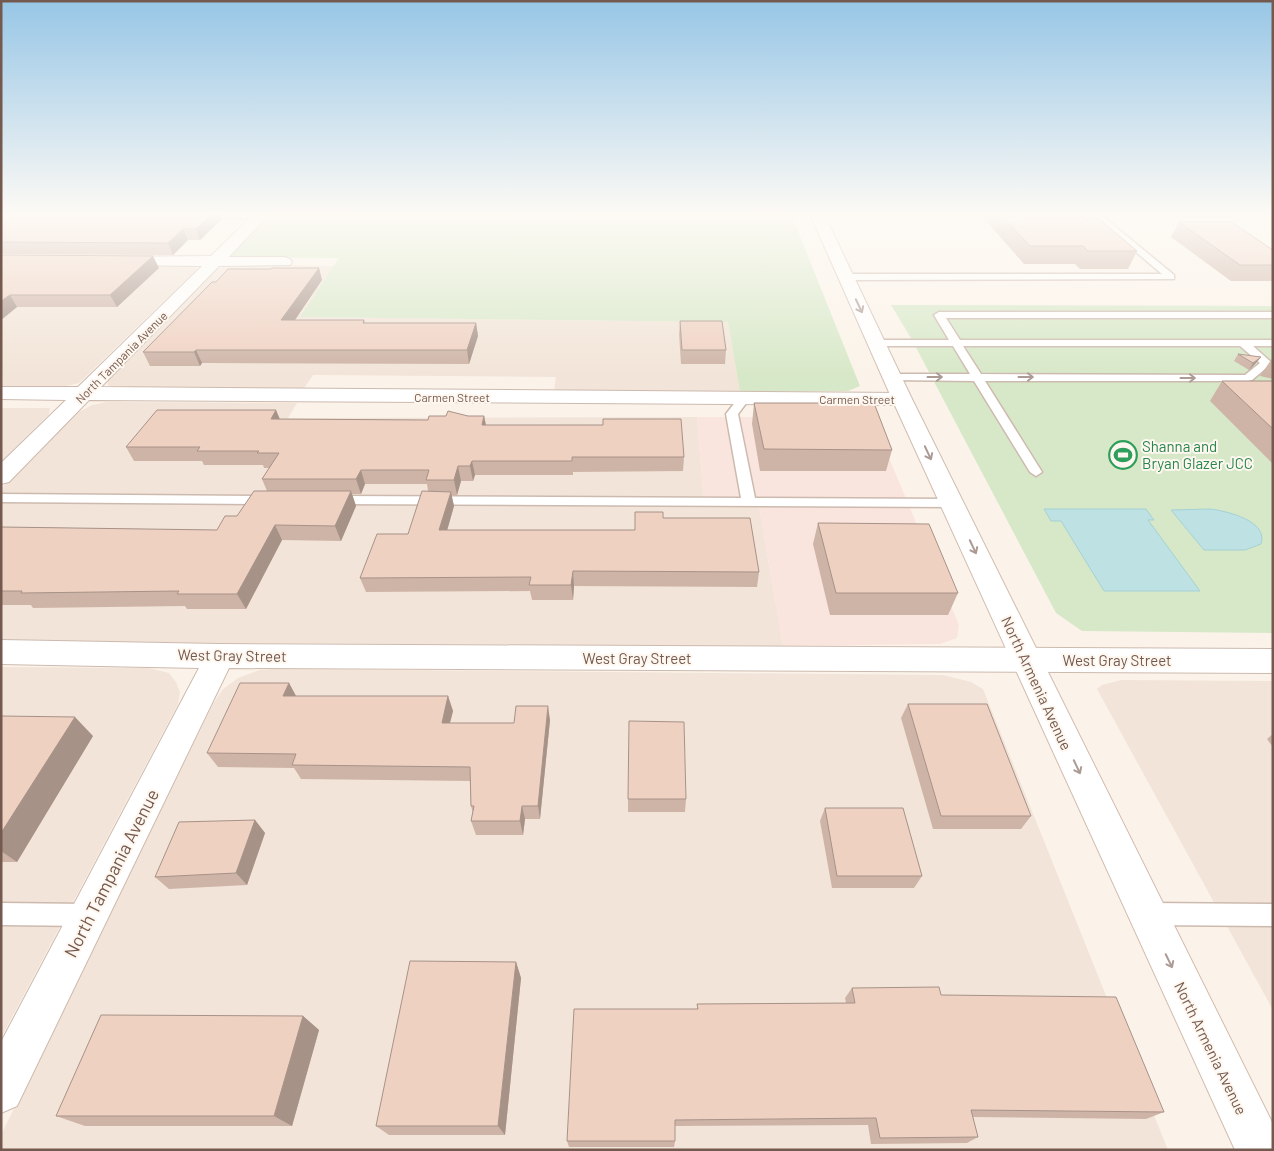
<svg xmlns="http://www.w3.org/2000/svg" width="1274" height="1151" viewBox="0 0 1274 1151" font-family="Barlow,sans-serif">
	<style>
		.residential { fill: #f2e4d8 }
		.commercial { fill: #fae4de }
		.green { fill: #d7e8c8 }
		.water { fill: #bee1e4; stroke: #a5d1d5 }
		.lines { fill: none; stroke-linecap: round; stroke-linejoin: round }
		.lane-casing { stroke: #cdbaaf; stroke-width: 3 }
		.street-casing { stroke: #cdbaaf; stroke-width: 2 }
		.secondary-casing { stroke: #d1bcb0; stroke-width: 2 }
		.lane { fill: #fff; fill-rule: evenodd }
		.street { fill: #fff; fill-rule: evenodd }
		.secondary { fill: #fff; fill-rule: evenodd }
		.wall { fill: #ceb4a7 }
		.shaded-wall { fill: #a79288 }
		.building { fill: #efd1c2; stroke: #a79288 }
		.oneway { stroke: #ac9b95 }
		.labels { text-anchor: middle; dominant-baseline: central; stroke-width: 4; stroke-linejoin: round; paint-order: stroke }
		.far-street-label { font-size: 12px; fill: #74594e; stroke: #fef7ef }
		.leisure-label { font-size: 15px; fill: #27864d; stroke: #fef7ef; text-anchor: start }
		.street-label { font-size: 15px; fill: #74594e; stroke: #fef7ef }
		.near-street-label { font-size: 18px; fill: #74594e; stroke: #fef7ef }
	</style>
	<rect width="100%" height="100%" fill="#fbf3e9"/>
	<path class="residential" d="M368,214H580L579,216L367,215Z
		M1,263L191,265L197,266V269L79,383L58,388H1Z
		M235,264L334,266L301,317L728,322L740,392L554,391L556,377L313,375L303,390L115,389L108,385L107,378L213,270Z
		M107,402L297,403L288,418L697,417L704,505L759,506L783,646L1,642V489L75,414L92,405Z
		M1,408H50L49,414L1,462Z
		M1,667L149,668L169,673L176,682L180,692L178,704L1,1038Z
		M275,669L943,675L971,682L983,689L1168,1150H1V1135L213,704L223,689L238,678L259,670Z
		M1121,680L1273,681V1010L1097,689L1102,685Z"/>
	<path class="commercial" d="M697,417H853L874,422L959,625L957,638L940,644L783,646L759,506L704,505Z"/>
	<path class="green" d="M268,214L579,216L580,214H791L860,386L848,391L740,392L728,322L300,317L339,258L229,257L231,252Z
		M891,305L1273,306V633L1082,631L1056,613L911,338Z"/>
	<path class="water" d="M1044,509H1146L1154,520H1148L1200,591H1104L1061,521H1051Z
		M1210,509C1227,511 1269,521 1261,544L1245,550H1204L1171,510Z"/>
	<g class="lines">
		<defs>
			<path id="lane" d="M198,214H262L264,216L260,218L201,217Z
				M1091,214H1100L1174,275V279L846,280L842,277L846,274H1162Z
				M939,312H1273V318H946L960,340H1273V346H1253L1272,363L1252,380L1248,381H985L1042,472L1036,476L1030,472L974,381L892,380L887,377L892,374H970L953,346H877L872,343L877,340H949L934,315ZM963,346H1240L1260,363L1245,375L981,374Z
				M744,395L750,398L738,414L755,498L952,499L957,500L959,503L957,506L952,507L335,504L328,500L335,496L741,498L726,414L740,396Z
				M1,494L267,496L274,500L267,504L1,502Z
				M1,903L87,904L95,907L98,915L95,923L87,926L1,925Z
				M1149,903L1273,904V926L1149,925L1141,922L1138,914L1141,906Z"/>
			<path id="street" d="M254,214H269L229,257H284L290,259L292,262L290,265L219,266L101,387L902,393L909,395L912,399L909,403L902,405L89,400L9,482L1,484V463L66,400L1,399V387H78L202,266L118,265L112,263L110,260L112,257L211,256Z
				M1,640L220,644L1273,649V673L229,668L17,1106L1,1113V1042L199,668L1,664Z"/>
			<path id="secondary" d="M810,214H824L912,399L1273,1124V1150H1235L892,399Z"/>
		</defs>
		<use href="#lane" class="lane-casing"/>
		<use href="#street" class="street-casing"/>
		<use href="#secondary" class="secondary-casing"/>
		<use href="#lane" class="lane"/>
		<use href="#street" class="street"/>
		<use href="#secondary" class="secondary"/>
	</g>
	<path class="wall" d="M1,214L222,219L200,240H188L173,255L1,254Z
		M980,214H1080L1085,219L1137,251L1128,269H1080L1075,264H1024Z
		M1179,222L1273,250V281H1231L1171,237Z
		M1,255L159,268L117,307H17L1,320Z
		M319,268L322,280L295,320H364L365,323H476L478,336L469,364L202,363L200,366H150L143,352L216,282L271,269Z
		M680,321L726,350L725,364H681L679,334Z
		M1238,354L1261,357L1256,363L1249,370L1234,361Z
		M1273,357V379L1260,376Z
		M1222,381H1273V464L1210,401Z
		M754,403L892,450L886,471H760L752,424Z
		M468,416H484L486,425L684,457L683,471L573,472V475H475L473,481H461L457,495H451L454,506L447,530H635L663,518L759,572L757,587L574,586L573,600H532L530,591L366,592L360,578L408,534L428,491L427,484H365L361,494H352L356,506L341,541L282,540L246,609H187L185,606L33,608L31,605H1V527L217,530L237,516L267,491L262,479L269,468H264L263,465H204L202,461H134L126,447L280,419L428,420Z
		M818,523L958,593L948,615H830L813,544Z
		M289,683L296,696H448L453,711L450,723H514L550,720L540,819H525L523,835H476L471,821L473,813L471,806L470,781L301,779L294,768L218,767L207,753Z
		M908,704L1031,816L1021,829H933L901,718Z
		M1,716L93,736L17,862H1Z
		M1273,734V747L1267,739Z
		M628,799H686L685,812H628Z
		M825,808L922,876L914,888H832L820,821Z
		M255,820L265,833L247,885L169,889L155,877Z
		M516,962L521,978L505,1135H389L376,1126Z
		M852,988L941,995L1164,1112L1146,1119L973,1117L978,1137L967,1143L871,1144L868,1125L675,1126V1141L674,1147H569L567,1141L697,1009V1004L846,1003L845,998Z
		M303,1016L319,1030L292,1126H85L56,1116Z"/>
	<path class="shaded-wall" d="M212,214H221L222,219L200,240L196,229Z
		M183,229L188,240L173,255L168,243Z
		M153,256L159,268L117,307L110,295Z
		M319,268L322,280L286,333L281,320Z
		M10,295L17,307L1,320V301Z
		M476,323L478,336L469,364L467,350Z
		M196,350L202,363L200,366L194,352Z
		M1261,357L1256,363L1249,370L1253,363Z
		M276,410L282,424L271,419Z
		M484,416L487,431L482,425Z
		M472,461L475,475L473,481L470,466Z
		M458,466L461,481L457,495L454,480Z
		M361,470L365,484L361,494L356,479Z
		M351,491L356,506L341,541L335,526Z
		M451,492L454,506L443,545L439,530Z
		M275,525L282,540L246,609L237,594Z
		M573,571L574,586L573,600L571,585Z
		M289,683L297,698L283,696Z
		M448,696L453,711L446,738L442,723Z
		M548,706L550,720L540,819L538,806Z
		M75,717L93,736L17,862L1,851V833Z
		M522,806L525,819L523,835L520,821Z
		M255,820L265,833L247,885L236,873Z
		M516,962L521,978L505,1135L498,1126Z
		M303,1016L319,1030L292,1126L274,1116Z"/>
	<path class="building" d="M1,214H212L196,229H183L168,243L1,242Z
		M1000,214H1080L1085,219H1099L1137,251H1088L1083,246H1030Z
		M1179,222H1231L1273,250V265H1240Z
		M1,255L153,256L110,295H10L1,301Z
		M272,268H319L281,320H364L363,323H476L467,350H196L194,352H143L212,282H216L228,269H271Z
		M680,321H722L726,350H682Z
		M1238,354L1261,357L1253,363Z
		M1222,381H1273V429Z
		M754,403H874L892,450L764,449Z
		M157,410H276L271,419L428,420L429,416H446L448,411L468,416H484L482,425H603V419H681L684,457H572V461H472L470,466H458L454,480H426L429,470H361L356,479H262L279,453H257L259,451H197L200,447H126Z
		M254,491H351L335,526L275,525L237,594H177L179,591L21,593L22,591H1V527L217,530L225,516H237Z
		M422,491L451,492L439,530H635V512H663V518H750L759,572L573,571L571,585H529L531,577L360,578L377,534H408Z
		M818,523L929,524L958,593H836Z
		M240,683H289L283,696H448L442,723H514L516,706H548L538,806H522L520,821H471L474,806H471L470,767L292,765L296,754L207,753Z
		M908,704H987L1031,816H941Z
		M1,716L75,717L1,833Z
		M629,721L684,722L686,799H628Z
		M825,808H903L922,876H837Z
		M255,820L236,873L155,877L179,822Z
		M410,961L516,962L498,1126H376Z
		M939,987L941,995L1116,997L1164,1112L971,1110L978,1137L880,1138L876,1118L675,1120V1141H567L574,1009H698L697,1004L855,1003L852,988Z
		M101,1015L303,1016L274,1116H56Z"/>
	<defs><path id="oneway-shaft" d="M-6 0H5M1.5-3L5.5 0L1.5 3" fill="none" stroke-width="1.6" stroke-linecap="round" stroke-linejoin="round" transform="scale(1.25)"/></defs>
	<g class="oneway">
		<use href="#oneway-shaft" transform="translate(859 306) rotate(65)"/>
		<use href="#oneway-shaft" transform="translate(935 377)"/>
		<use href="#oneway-shaft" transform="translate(1026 377)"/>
		<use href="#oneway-shaft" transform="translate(1188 378)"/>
		<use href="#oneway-shaft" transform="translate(928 453) rotate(65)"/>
		<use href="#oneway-shaft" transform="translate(973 547) rotate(65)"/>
		<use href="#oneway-shaft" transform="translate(1077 767) rotate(65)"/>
		<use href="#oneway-shaft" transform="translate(1169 961) rotate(64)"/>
	</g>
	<linearGradient id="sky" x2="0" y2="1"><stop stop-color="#97c6e6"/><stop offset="0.57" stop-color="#fdfaf5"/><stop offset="1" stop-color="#fdfaf5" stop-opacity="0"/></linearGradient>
	<rect width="1274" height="375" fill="url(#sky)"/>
	<defs>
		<symbol id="stadium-ring" viewBox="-11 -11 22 22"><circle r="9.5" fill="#fef7ef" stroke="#2e9e5b" stroke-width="1.5"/><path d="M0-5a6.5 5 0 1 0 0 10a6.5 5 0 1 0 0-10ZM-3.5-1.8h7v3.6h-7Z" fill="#2e9e5b"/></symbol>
	</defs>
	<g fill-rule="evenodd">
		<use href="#stadium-ring" x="1107" y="439" width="32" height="32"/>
	</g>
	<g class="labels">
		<g class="far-street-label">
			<text transform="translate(121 357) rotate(-45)">North Tampania Avenue</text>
			<text x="452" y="397">Carmen Street</text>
			<text x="857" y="399">Carmen Street</text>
		</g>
		<g class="leisure-label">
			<text x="1142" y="446">Shanna and<tspan x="1142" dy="17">Bryan Glazer JCC</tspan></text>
		</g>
		<g class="street-label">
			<text transform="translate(232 655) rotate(1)">West Gray Street</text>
			<text x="637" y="658">West Gray Street</text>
			<text x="1117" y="660">West Gray Street</text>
			<text transform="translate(1037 683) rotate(65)">North Armenia Avenue</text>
			<text transform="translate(1211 1048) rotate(64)">North Armenia Avenue</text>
		</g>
		<g class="near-street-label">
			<text transform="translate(111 873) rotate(-63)">North Tampania Avenue</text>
		</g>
	</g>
	<rect width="1274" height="1151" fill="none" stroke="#74594e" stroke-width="5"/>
</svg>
